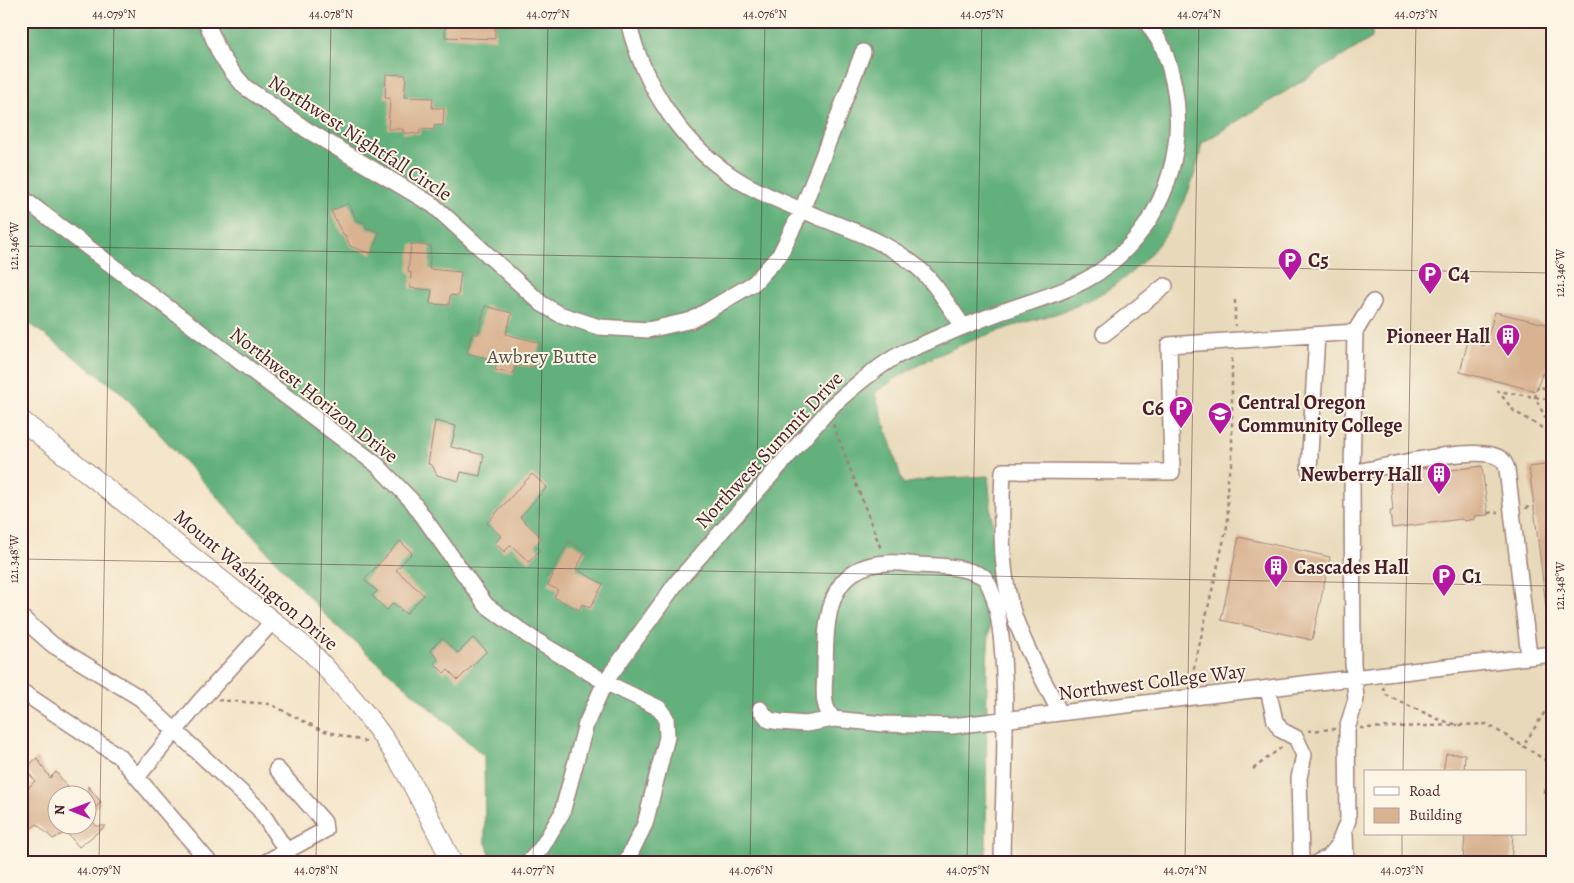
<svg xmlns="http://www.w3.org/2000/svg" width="1574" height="883" viewBox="0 0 1574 883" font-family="Alegreya,serif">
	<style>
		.built { fill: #e8d9ba; fill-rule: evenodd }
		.forest { fill: #62b07b; stroke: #566853 }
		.building { fill: #d8b291 }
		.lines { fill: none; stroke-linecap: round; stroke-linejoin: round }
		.minor-casing { stroke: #9f827b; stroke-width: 18 }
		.major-casing { stroke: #9f827b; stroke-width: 21 }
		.path { stroke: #9f827b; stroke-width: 2.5; stroke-dasharray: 4 4; stroke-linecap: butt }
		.minor { stroke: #fff; stroke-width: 15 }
		.major { stroke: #fff; stroke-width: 19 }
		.ticks { fill: none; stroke: #4a1f2b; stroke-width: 1; stroke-opacity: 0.45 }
		.labels { text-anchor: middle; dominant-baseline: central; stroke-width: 4; stroke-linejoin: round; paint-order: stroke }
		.street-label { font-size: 20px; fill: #4a1f2b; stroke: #fcf5e5 }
		.poi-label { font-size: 20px; font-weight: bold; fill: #4a1f2b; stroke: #fcf5e5; text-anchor: start }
		.park-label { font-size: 20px; fill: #58534a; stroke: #fcf5e5 }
		.neatline { fill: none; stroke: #4a1f2b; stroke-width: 2 }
		.ticks-label { font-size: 12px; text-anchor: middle; fill: #4a1f2b }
	</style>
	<rect width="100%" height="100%" fill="#fcf5e5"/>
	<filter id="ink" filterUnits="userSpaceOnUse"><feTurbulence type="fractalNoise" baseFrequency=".02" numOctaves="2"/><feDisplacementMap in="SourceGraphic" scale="10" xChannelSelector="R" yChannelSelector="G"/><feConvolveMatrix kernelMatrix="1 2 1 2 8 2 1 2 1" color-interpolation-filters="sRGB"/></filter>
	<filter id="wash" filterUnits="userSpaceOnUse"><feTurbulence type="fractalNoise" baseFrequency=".0096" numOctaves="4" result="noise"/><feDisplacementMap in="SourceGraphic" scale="20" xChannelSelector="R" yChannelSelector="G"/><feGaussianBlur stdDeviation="1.12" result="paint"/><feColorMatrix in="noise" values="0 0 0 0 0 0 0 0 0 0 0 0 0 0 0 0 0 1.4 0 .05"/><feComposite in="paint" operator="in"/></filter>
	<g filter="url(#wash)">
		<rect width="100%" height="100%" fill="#f4e6cb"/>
		<path class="built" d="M1372,21H1553V862H1016L1013,696L988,477L931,479L903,484L875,393L907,371L966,344L1005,328L1075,306L1118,283L1150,255L1174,222L1193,183L1202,143L1371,38ZM1365,772H1525V834H1365Z"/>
		<path class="forest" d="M21,21H1372V38L1202,143C1189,217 1146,277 1076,306C1054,316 1030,320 1007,328C961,343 913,364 875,393L903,484L931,479L988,476L995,551L987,662L986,862H493L485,840L484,756L330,620L122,393L21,317Z"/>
		<g id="blocks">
			<path class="building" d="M445,21H495V39L445,37Z
				M386,74L406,75L404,97L433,98L432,108H444L443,126L434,125V130L420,129V134L403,133V129H388L390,98H385Z
				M349,203L356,220L365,223L367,228L380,232L372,254L350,246L345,235L342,233L331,211Z
				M411,244L431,246L429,269L461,272L458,296L450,295L449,305L430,304L432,290L410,288L411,273L408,272Z
				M485,306L512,313L506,334L540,343L534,367L515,365L513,374L495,370L497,361L467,353L472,333L478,334Z
				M1495,312L1553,326V370L1549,369L1548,375L1542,374L1536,391L1460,372L1468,341L1485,346Z
				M435,421L456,426L451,447L484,455L480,476L461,472L459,481L437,475L432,465L428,464Z
				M1553,464V605L1546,606L1529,467Z
				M1482,466L1488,515L1474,516L1475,519L1464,521L1462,519L1392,528L1390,511H1393L1390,478L1411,475V470L1428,468V473Z
				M532,474L547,487L520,517L542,538L535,546L540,550L529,562L511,545L504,552L495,543L501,536L487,523Z
				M1239,537L1330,557L1312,640L1221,620Z
				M400,541L412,553L396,570L424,595L406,614L393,603L387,610L372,596L377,591L364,580Z
				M569,541L586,551L576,569L603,584L590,608L582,604L579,610L554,597L558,590L548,585L553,575L551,574Z
				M442,638L458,653L473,638L487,651L458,680L448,670L444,673L434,663L438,659L430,650Z
				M1446,754H1465L1464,772H1443Z
				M37,758L50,778L56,772L75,796H58V826H88V786L101,802L88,815L96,826H106L79,847L66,832L53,839L37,824L25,833L21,827V795L35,781L25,768Z
				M1465,834H1513L1511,862H1463Z"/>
		</g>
	</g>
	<g filter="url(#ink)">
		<use href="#blocks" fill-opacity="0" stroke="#9f827b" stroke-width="1"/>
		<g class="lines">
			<defs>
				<path id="minor" d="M206,21L220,54L233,73L245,87L307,130L433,205L542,304L559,314L599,327L648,330L692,320L754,283L779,256L802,210L863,52
					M628,21C644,88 684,148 743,183C766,196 792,206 816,216C848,229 883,240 911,262C933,278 947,304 963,326
					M21,197L377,465L412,501L486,605L527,635L605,682L659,708L666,718L667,737L645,824L626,862
					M1355,332L1373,302
					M1104,334L1165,286
					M1309,470L1317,335
					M1352,473C1380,468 1481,442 1501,459C1504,461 1506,466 1507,469L1529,656
					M21,617L53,645L140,698L259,809L286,850L291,862
					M1268,689L1275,721L1281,730L1296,738L1304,755L1299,778L1301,862
					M21,691L120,757L209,862
					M760,709L769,720L780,722L806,724L834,719L884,724L952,726L1553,654
					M1060,713C1044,680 1024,647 1013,612C1000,574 1001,511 1003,471L1172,472L1169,345L1355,332L1352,473L1353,663L1356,699L1347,729L1348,820L1338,846L1329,857L1318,862
					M834,719C820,707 825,686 825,669C826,623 825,565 887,563C897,562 908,564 918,565C941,566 963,566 984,577C1016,617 1002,804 1002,862
					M138,776L201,700L274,620
					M1345,834L1346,862
					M266,862L325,830L324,822L277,769
					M529,862L542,847L562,813L586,724L605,682L677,582L833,405C851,389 870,373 890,360C899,354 910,350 921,345C948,333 976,321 1004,311C1035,300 1071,291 1099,272C1171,221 1195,133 1164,50C1160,40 1152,31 1146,21"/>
				<path id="major" d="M21,420L309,650C345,688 380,727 406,773C422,802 437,832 452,862"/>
			</defs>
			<use href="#minor" class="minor-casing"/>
			<use href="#major" class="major-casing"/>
			<path class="path" d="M1235,300V326
				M1553,391L1538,386L1535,397L1548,423L1553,457
				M833,424L881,549
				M1549,432L1514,411L1498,391L1553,400
				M1525,508L1534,506
				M1488,513L1498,512
				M1190,685L1228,522L1227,478L1232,464V354
				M1383,687L1386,695L1440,720L1458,725L1487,724L1523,746
				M1553,699L1523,746L1553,765
				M218,700L270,704L321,730L367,742
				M1360,728L1458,725
				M1308,731L1335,729
				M1253,769L1282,747
				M1553,789L1547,788L1544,792L1545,797L1553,799"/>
			<use href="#minor" class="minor"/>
			<use href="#major" class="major"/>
		</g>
	</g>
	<path class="ticks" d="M21,246L1553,273M21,559L1553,586M1403,772L1416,21M99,862L114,21M316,862L331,21M533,862L548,21M750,862L765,21M967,862L982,21M1185,862L1199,21M1402,862V834"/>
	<defs>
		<symbol id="parking-pin" viewBox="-11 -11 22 30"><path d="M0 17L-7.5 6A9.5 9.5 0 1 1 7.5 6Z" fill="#b5179e" stroke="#fcf5e5"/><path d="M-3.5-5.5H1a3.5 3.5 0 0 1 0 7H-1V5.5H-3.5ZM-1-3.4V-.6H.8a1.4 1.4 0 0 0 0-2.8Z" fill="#fff"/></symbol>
		<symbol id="building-pin" viewBox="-11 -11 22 30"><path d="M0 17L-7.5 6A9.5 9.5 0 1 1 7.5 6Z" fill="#b5179e" stroke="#fcf5e5"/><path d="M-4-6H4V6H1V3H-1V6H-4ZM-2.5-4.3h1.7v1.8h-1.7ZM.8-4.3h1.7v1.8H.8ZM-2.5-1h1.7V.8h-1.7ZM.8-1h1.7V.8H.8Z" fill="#fff"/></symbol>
		<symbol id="university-pin" viewBox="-11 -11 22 30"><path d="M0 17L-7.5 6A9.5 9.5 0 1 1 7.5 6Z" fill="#b5179e" stroke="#fcf5e5"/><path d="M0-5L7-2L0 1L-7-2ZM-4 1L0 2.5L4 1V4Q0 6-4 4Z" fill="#fff"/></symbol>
	</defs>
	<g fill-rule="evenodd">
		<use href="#parking-pin" x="1276" y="246" width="28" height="38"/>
		<use href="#parking-pin" x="1416" y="260" width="28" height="38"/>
		<use href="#building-pin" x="1494" y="322" width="28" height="38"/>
		<use href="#parking-pin" x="1167" y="394" width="28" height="38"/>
		<use href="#university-pin" x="1206" y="400" width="28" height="38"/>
		<use href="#building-pin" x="1425" y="460" width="28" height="38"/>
		<use href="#building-pin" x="1262" y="553" width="28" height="38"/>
		<use href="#parking-pin" x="1430" y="562" width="28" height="38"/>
	</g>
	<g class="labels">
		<g class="street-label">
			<text transform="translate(360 138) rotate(33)">Northwest Nightfall Circle</text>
			<text transform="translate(314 395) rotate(38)">Northwest Horizon Drive</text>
			<text transform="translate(769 450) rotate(-47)">Northwest Summit Drive</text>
			<text transform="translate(256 580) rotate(40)">Mount Washington Drive</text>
			<text transform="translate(1152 682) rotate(-7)">Northwest College Way</text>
		</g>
		<g class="poi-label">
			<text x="1308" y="260">C5</text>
			<text x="1448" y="274">C4</text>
			<text x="1490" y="336" text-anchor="end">Pioneer Hall</text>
			<text x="1238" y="402">Central Oregon<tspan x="1238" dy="23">Community College</tspan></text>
			<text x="1164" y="408" text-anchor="end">C6</text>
			<text x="1422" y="474" text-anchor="end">Newberry Hall</text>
			<text x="1294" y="567">Cascades Hall</text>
			<text x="1462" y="576">C1</text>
		</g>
		<g class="park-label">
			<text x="542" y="356">Awbrey Butte</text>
		</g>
	</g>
	<rect width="1574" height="883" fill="none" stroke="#fcf5e5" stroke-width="55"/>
	<rect x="1364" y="770" width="162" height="65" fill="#fcf5e5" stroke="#b59f9b"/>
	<rect x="1374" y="787" width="25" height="8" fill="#ffffff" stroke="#b59f9b"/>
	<text x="1409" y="796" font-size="15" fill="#4a1f2b">Road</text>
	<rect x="1374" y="808" width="25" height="15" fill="#d8b291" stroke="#b59f9b"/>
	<text x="1409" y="820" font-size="15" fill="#4a1f2b">Building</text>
	<g transform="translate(72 810) rotate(271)"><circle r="24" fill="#fcf5e5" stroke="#b59f9b"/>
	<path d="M0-4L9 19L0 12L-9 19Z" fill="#b5179e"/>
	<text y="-8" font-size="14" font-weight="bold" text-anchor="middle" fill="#4a1f2b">N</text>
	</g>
	<rect x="28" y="28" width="1518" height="828" class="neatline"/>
	<g class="ticks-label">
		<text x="114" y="18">44.079°N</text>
		<text x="331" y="18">44.078°N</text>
		<text x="548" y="18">44.077°N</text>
		<text x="765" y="18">44.076°N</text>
		<text x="982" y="18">44.075°N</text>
		<text x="1199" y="18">44.074°N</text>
		<text x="1416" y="18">44.073°N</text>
		<text transform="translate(14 246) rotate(-90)" y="4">121.346°W</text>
		<text transform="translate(1560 273) rotate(-90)" y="4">121.346°W</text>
		<text transform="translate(14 559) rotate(-90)" y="4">121.348°W</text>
		<text transform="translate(1560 586) rotate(-90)" y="4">121.348°W</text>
		<text x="99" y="874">44.079°N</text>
		<text x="316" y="874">44.078°N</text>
		<text x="533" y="874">44.077°N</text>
		<text x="751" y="874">44.076°N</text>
		<text x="968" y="874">44.075°N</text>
		<text x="1185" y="874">44.074°N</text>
		<text x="1402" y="874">44.073°N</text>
	</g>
</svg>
